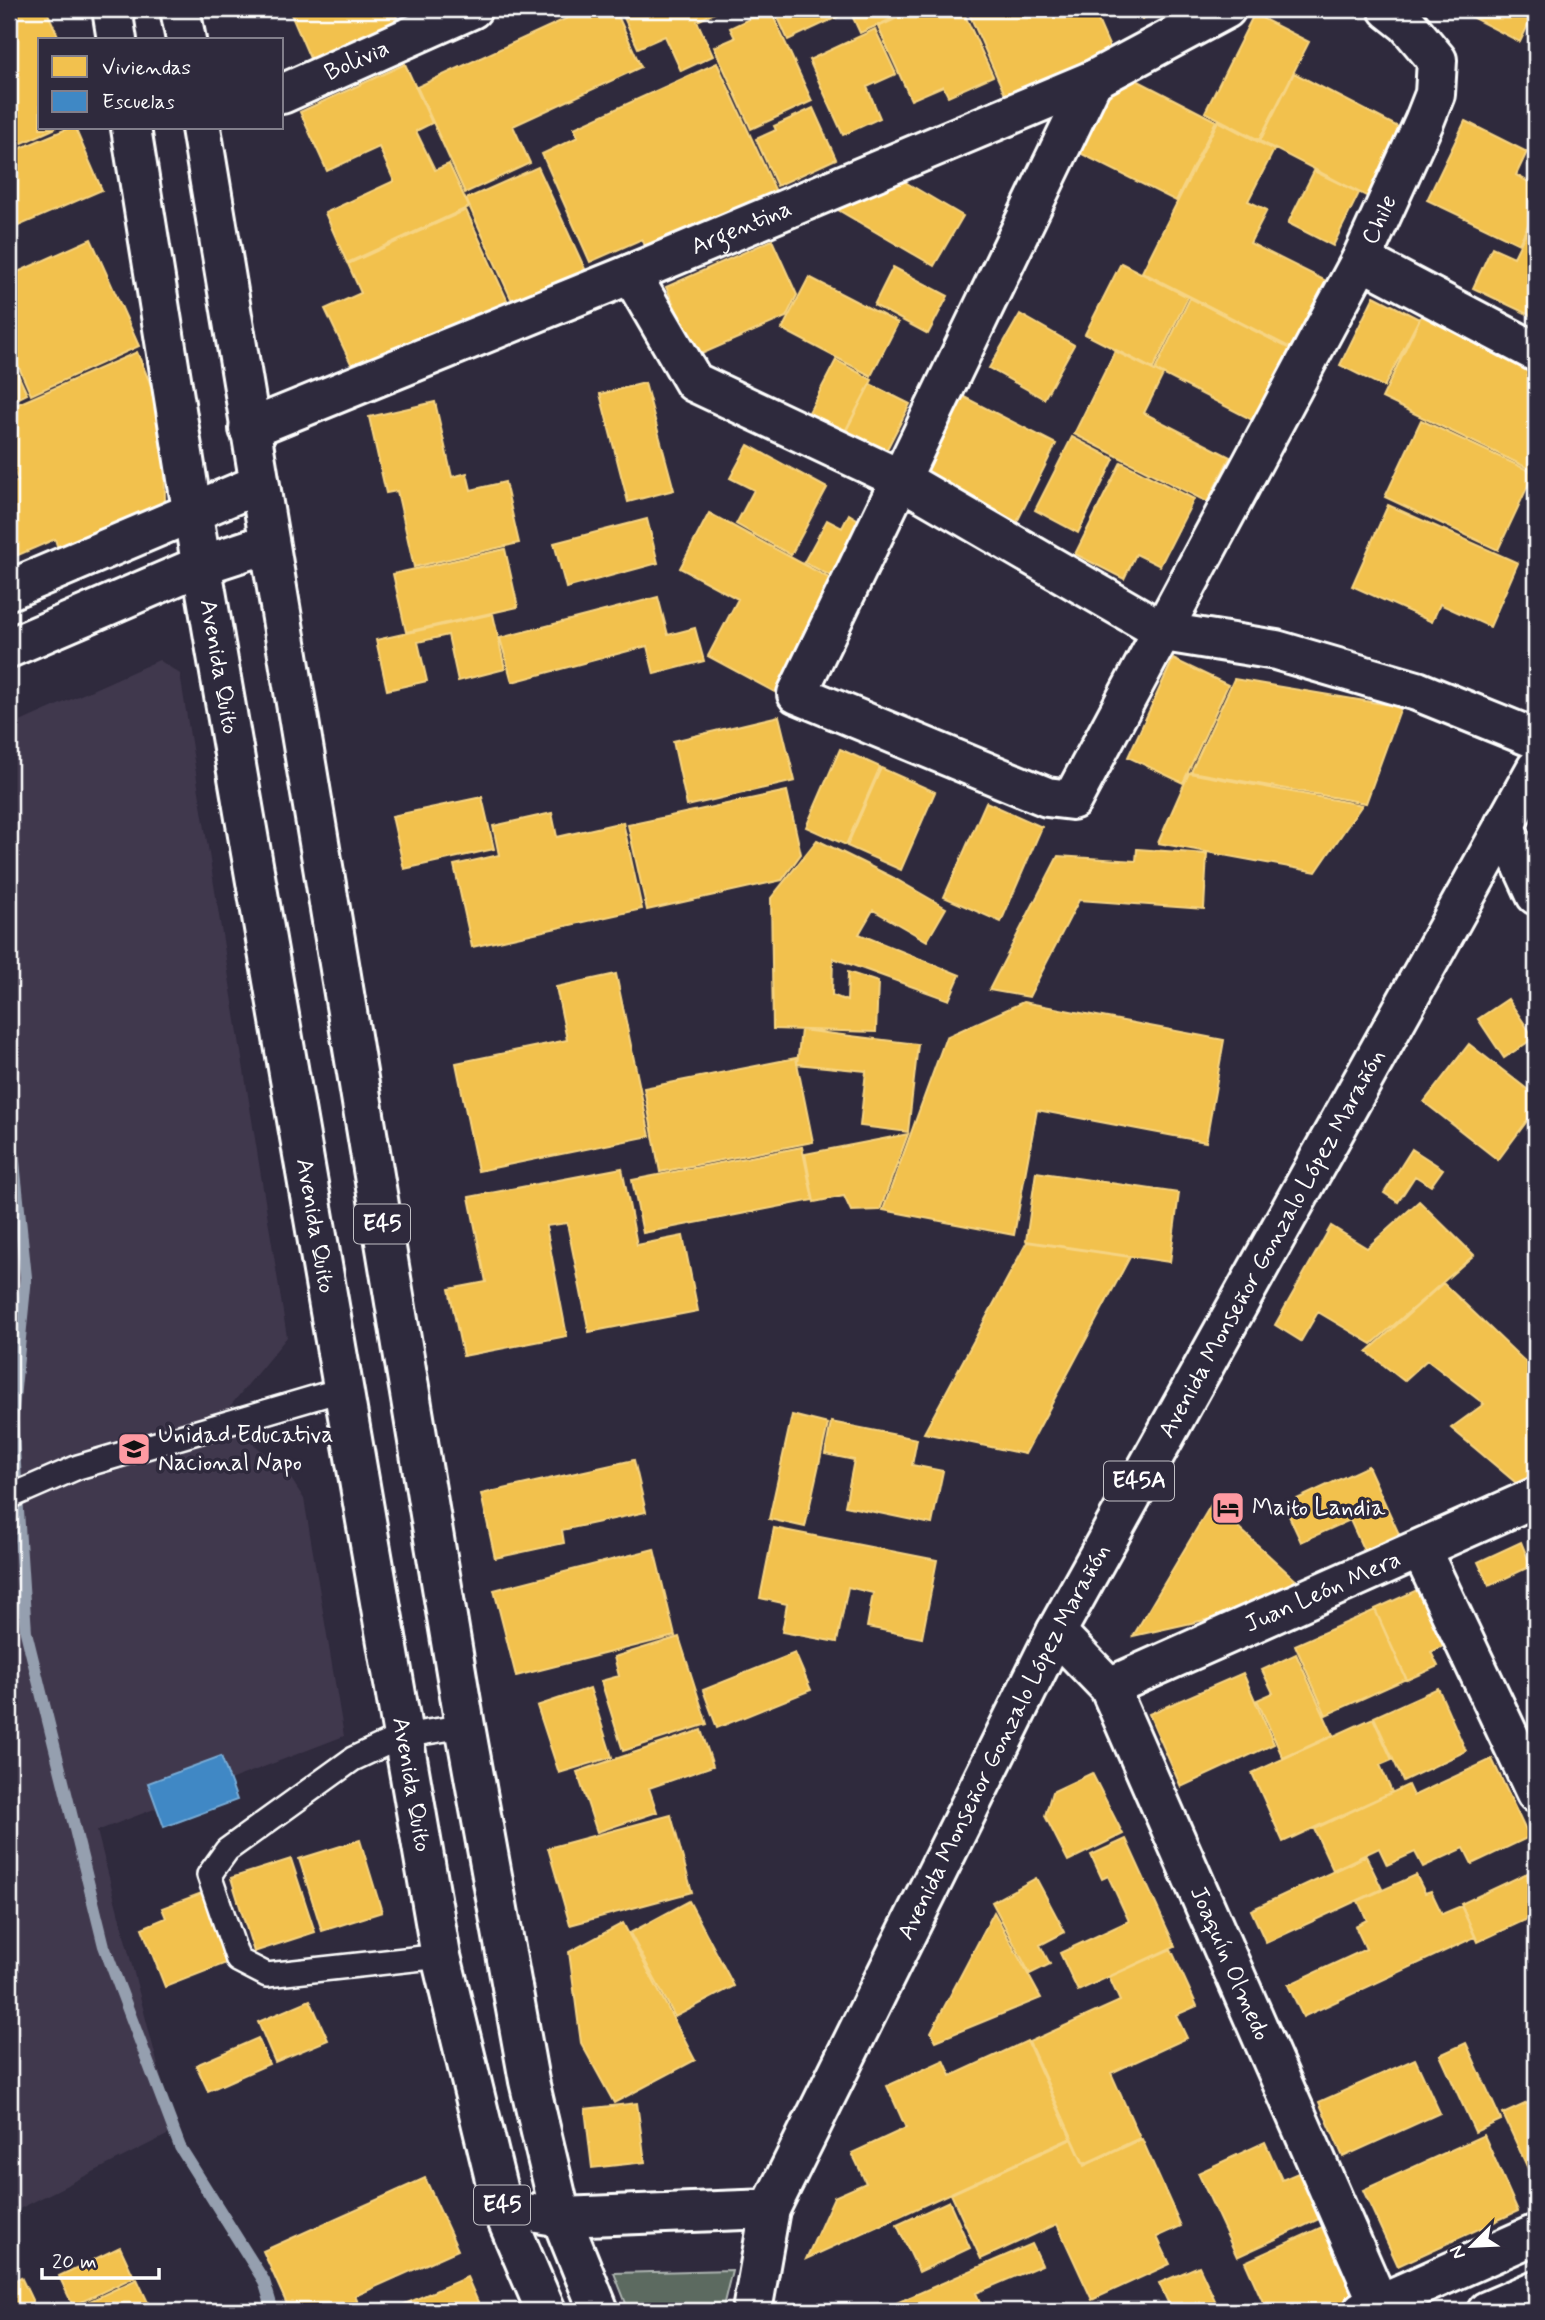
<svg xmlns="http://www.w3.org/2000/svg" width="1545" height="2320" viewBox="0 0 1545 2320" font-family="Mynerve,sans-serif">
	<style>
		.built { fill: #40384d }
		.green { fill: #5b6a61; stroke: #adb4b0; stroke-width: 2 }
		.homes { fill: #f2c14e; stroke: #f6d483; stroke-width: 2 }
		.schools { fill: #3f88c5; stroke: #79acd6; stroke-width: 2 }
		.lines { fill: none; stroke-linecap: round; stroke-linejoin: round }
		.stream { stroke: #959faf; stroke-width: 12 }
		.service-casing { stroke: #fff; stroke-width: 28 }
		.minor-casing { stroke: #fff; stroke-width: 44 }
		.trunk-casing { stroke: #fff; stroke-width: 44 }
		.service { stroke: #2f2a3d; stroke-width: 23 }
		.minor { stroke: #2f2a3d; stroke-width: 38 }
		.trunk { stroke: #2f2a3d; stroke-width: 38 }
		.labels { text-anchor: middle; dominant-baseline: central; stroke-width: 7; stroke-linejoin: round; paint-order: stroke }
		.shield { fill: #2f2a3d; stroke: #c1bfc5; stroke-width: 2 }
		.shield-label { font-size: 23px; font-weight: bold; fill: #fff }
		.street-label { font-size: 24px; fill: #fff; stroke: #2f2a3d }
		.poi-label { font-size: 24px; fill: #fff; stroke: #2f2a3d; text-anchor: start }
	</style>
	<rect width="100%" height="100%" fill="#2f2a3d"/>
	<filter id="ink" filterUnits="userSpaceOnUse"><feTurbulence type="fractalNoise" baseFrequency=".0143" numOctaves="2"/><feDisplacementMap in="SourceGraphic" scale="14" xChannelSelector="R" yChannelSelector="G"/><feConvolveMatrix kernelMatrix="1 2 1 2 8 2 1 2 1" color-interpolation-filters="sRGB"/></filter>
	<g filter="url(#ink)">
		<path class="built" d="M159,660L180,674L287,1337L231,1405L233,1427L286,1471L304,1499L344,1736L97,1831L175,2131L9,2214V727Z"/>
		<path class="green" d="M732,2270L722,2311H629L614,2273Z"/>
		<path class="homes" d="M28,9H46L60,40H40V128H56L9,149V17Z
			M297,9H393L400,24L312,63L290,12Z
			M587,9H615L641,67L513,126L530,163L465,193L417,87Z
			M620,9H723L697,21L713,56L681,71L665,36L638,48Z
			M770,9L812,101L751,129L714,47L735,38L730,28Z
			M774,9H846L848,12L788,40Z
			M849,9H914L860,33Z
			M917,9H962L993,76L948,96L943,86L911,100L878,27Z
			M967,9H1093L1115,59L1010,106Z
			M1138,9H1164L1142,19Z
			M1456,9H1536L1520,42Z
			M1254,14L1309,42L1259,140L1205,112Z
			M875,29L896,74L867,87L880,118L843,135L809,60Z
			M717,63L778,196L649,255L642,239L590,262L542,154L578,137L574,128Z
			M405,64L432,123L416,131L435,170L449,164L469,207L347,263L325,213L394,181L379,147L327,171L300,112Z
			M1121,72L1216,121L1176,201L1080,153Z
			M1294,73L1402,129L1368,197L1260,141Z
			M813,108L836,159L777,186L756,139L776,130L774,126Z
			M1218,121L1274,150L1248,201L1267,210L1250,243L1326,281L1291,348L1142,272Z
			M1465,121L1527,152L1516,175L1536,186V208L1519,244L1427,200Z
			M69,128H75L102,190L9,230V153Z
			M538,167L591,282L519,316L466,199Z
			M1314,171L1359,193L1333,246L1288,223Z
			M900,179L963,216L934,266L835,208Z
			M466,210L508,302L355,372L325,309L361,293L348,264Z
			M1534,216L1536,217V318L1473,288L1492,247L1514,257Z
			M91,239L139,346L31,395L9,345V276Z
			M772,240L797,295L786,317L697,356L666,287Z
			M1121,263L1188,297L1153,369L1085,334Z
			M893,267L948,296L928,334L874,305Z
			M809,277L898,323L871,376L782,329Z
			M1374,296L1419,319L1384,387L1340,365Z
			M1190,298L1294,351L1258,423L1155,370Z
			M1020,314L1074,345L1044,399L989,368Z
			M1422,314L1536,368V461L1532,470L1382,398Z
			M1115,351L1163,375L1144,413L1230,457L1207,502L1074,434Z
			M137,352L164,416L165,503L58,549L55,539L9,559V485L18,481L9,459V408Z
			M9,355L27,394L9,403Z
			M836,360L872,380L842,437L806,418Z
			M645,383L674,490L628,502L600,394Z
			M870,384L910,404L884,455L844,435Z
			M962,396L1056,444L1015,526L921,478Z
			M435,402L452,477L467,473L471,490L505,482L519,543L414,567L397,491L386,493L369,417Z
			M1421,420L1534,473L1498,550L1385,497Z
			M1072,437L1114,459L1078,533L1035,510Z
			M748,445L827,488L791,555L736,524L754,490L730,478Z
			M1121,462L1194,499L1160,566L1136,554L1124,579L1075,554Z
			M1388,505L1518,563L1490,627L1440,604L1432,622L1352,586Z
			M709,513L840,584L780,695L708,656L738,599L680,568Z
			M849,514L867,525L838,580L804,562L827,520L842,528Z
			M647,519L658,563L566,588L554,543Z
			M505,549L518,607L406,632L393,574Z
			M658,597L668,635L695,628L704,661L654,674L647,646L512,682L500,638Z
			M493,614L505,669L458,681L448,635L418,642L427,681L387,690L376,640Z
			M1173,659L1228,685L1183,783L1128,757Z
			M1234,679L1401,707L1366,803L1191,772Z
			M779,716L795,781L687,806L673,741Z
			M840,749L880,767L846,845L806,827Z
			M881,768L935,792L901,870L847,846Z
			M1189,773L1362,805L1316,872L1158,843Z
			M787,791L801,854L782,880L647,910L628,825Z
			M482,797L494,849L404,869L392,816Z
			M986,802L1042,827L1001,922L944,897Z
			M552,813L557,837L623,822L642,909L472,947L454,865L499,855L493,826Z
			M817,840L892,877L946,908L927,941L873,910L859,934L960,975L949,1000L833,958L832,995L847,1001L848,972L878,982L876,1032L773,1029L771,898Z
			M1137,849L1207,854L1204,909L1079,900L1029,997L989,990L1058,856L1136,861Z
			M616,974L650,1136L478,1171L456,1063L567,1040L556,987Z
			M1508,999L1534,1038L1504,1058L1478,1019Z
			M1023,1002L1224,1040L1206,1142L1037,1110L1014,1235L883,1210L946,1037Z
			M801,1030L918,1044L908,1132L860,1126L866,1071L797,1064Z
			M1469,1044L1536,1096V1109L1498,1160L1424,1102Z
			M796,1058L813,1142L660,1172L644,1088Z
			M908,1134L880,1210L851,1211L844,1196L814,1202L805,1154Z
			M802,1147L813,1200L643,1233L632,1180Z
			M1412,1149L1443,1169L1431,1186L1415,1176L1398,1202L1384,1193Z
			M622,1168L637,1245L683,1236L698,1311L589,1332L567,1223L546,1226L567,1336L463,1356L449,1289L486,1282L469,1197Z
			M1036,1172L1179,1193L1170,1262L1026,1241Z
			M1419,1201L1474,1255L1372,1344L1318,1312L1301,1341L1275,1325L1331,1226L1367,1248Z
			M1027,1242L1130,1257L1025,1454L924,1433Z
			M1443,1283L1536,1372V1488L1528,1493L1451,1428L1484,1404L1427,1360L1404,1381L1367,1352Z
			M792,1415L828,1424L805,1527L769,1519Z
			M831,1422L917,1439L912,1465L943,1471L932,1524L845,1506L854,1460L825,1454Z
			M634,1460L646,1512L562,1530L564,1543L495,1558L481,1494Z
			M1368,1466L1399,1534L1364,1551L1350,1520L1301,1542L1284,1505Z
			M1212,1503L1301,1585L1245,1611L1133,1636Z
			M774,1528L937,1560L922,1638L867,1627L873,1593L848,1587L837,1642L782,1632L787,1604L760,1598Z
			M1521,1542L1531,1566L1489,1586L1478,1562Z
			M654,1549L675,1636L516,1676L494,1590Z
			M1417,1590L1443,1646L1431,1652L1438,1666L1407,1680L1375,1609Z
			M1375,1610L1406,1679L1326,1715L1295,1645Z
			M679,1637L707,1724L623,1751L601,1681L619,1676L614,1657Z
			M795,1653L811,1690L717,1728L703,1690Z
			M1296,1654L1333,1735L1283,1758L1257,1700L1273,1693L1262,1670Z
			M1243,1673L1274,1744L1181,1787L1149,1714Z
			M590,1688L612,1757L559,1773L537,1706Z
			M1438,1688L1466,1751L1403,1781L1374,1717Z
			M1373,1718L1392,1760L1380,1765L1392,1792L1283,1842L1252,1773Z
			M701,1730L713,1766L649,1788L657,1812L597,1832L577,1772Z
			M1492,1759L1529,1837L1472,1864L1464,1848L1423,1867L1415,1852L1387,1865L1379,1848L1333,1870L1314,1829L1408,1785L1413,1796Z
			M1092,1773L1123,1834L1068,1861L1045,1816L1052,1792Z
			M671,1815L692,1892L570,1925L548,1848Z
			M1126,1839L1175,1946L1078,1991L1060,1953L1129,1921L1108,1876L1102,1879L1091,1855Z
			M360,1840L382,1912L322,1931L299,1859Z
			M1366,1856L1382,1889L1266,1943L1251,1910Z
			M291,1859L315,1932L254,1952L231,1878Z
			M1536,1869V1915L1478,1942L1461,1904Z
			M1416,1875L1425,1893L1431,1891L1442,1914L1461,1906L1475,1937L1303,2017L1288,1985L1366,1949L1355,1926L1367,1920L1358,1901Z
			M1036,1878L1065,1932L1040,1945L1050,1964L1030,1974L992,1902Z
			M207,1891L234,1960L165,1987L142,1928L166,1918L162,1908Z
			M689,1901L734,1986L675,2017L630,1933Z
			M994,1912L1041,1998L936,2041L931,2032Z
			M623,1923L695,2060L614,2103L581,2043L569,1952Z
			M1171,1949L1197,2006L1176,2015L1187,2038L1111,2073L1140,2138L1084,2164L1029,2042L1120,2001L1109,1977Z
			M310,2000L328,2040L275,2062L258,2022Z
			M258,2038L269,2064L208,2091L196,2065Z
			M1027,2041L1071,2138L806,2259L834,2197L866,2183L852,2153L906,2128L887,2086L944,2060L951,2076Z
			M1466,2043L1501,2120L1475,2132L1440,2055Z
			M1415,2059L1440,2113L1343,2157L1319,2102Z
			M1536,2099V2186L1503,2114Z
			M637,2103L645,2162L592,2168L585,2109Z
			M1484,2135L1518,2211L1398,2266L1363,2190Z
			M1072,2139L1084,2166L1142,2139L1181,2226L1157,2237L1170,2264L1092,2300L1057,2224L981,2259L951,2194Z
			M1265,2142L1282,2180L1298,2173L1319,2219L1237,2257L1198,2173Z
			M425,2178L458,2250L355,2296L362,2311H328L326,2308L290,2311L263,2251Z
			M949,2201L970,2248L919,2272L897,2225Z
			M1322,2227L1357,2305L1344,2311H1267L1245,2262Z
			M1032,2244L1042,2265L976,2293L984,2311H878Z
			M120,2247L134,2277L73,2306L59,2276Z
			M1199,2266L1220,2311H1172L1159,2283Z
			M21,2277L33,2302L24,2306L27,2311H9V2284Z
			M467,2277L482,2311H389Z
			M137,2279L152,2311H71V2310Z"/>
		<path class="schools" d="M221,1756L237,1800L164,1827L148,1783Z"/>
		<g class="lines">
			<path class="stream" d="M9,1113L26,1277L12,1419L26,1632L104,1946L180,2147L264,2281L273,2311"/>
			<defs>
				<path id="service" d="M9,1497L78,1467L344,1389
					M441,1956L267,1975L238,1960L209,1875L227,1850L353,1759L402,1736L465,1726"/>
				<g id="minor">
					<path id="s1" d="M1093,80L797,694L1047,797L1072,800L1361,260L1424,122L1435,94L1437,60L1407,24L1388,9"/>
					<path id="s2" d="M282,94L472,9"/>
					<path d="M1361,260L1536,352"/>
					<path d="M631,274L694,382L902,480L1164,632L1276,650L1417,691L1536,739"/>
					<path id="s3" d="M249,429L631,274L1093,80L1226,9"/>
					<path d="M9,590L259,484"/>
					<path d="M9,648L202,565L269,543"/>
					<path d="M1504,825L1536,895"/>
					<path d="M1421,1550L1536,1793"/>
					<path id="s4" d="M1056,1632L1109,1687L1382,2311"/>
					<path id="s5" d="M1109,1687L1536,1497"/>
					<path d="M1363,2311L1536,2234"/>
					<path d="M1487,2311L1536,2290"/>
				</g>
				<g id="trunk">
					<path d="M112,9L117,40"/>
					<path d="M180,9L186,40"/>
					<path id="s6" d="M131,128L192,510L441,1956L502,2208L546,2311"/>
					<path d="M201,128L465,1726L529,2081L561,2217L599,2311"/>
					<path d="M538,2213L561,2217L770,2209"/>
					<path id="s7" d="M752,2311L770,2209L1056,1632L1536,769"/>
				</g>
			</defs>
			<use href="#service" class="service-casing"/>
			<use href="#minor" class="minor-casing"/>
			<use href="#trunk" class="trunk-casing"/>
			<use href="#service" class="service"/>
			<use href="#minor" class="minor"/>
			<use href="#trunk" class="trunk"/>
		</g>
	</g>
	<defs>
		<symbol id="school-square" viewBox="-11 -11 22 22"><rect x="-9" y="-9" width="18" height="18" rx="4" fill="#ff9aa2" stroke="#2f2a3d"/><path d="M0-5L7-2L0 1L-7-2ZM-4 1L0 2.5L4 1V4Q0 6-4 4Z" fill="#111"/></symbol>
		<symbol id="hotel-square" viewBox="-11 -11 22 22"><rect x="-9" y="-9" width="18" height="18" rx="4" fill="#ff9aa2" stroke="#2f2a3d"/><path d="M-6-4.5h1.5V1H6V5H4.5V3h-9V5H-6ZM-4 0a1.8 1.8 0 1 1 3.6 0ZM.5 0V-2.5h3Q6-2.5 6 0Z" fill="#111"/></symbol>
	</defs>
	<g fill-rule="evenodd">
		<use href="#school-square" x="115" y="1430" width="38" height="38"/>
		<use href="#hotel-square" x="1209" y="1489" width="38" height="38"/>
	</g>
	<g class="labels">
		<g class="shield">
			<rect x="354" y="1204.5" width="56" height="39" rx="5"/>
			<rect x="1104" y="1461.5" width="70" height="39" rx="5"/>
			<rect x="474" y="2185.5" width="56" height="39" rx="5"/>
		</g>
		<g class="shield-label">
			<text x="382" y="1224">E45</text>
			<text x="1139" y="1481">E45A</text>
			<text x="502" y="2205">E45</text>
		</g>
		<g class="street-label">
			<text stroke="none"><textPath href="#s2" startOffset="82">Bolivia</textPath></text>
			<text stroke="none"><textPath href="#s1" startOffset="1634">Chile</textPath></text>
			<text stroke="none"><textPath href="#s3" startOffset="532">Argentina</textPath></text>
			<text stroke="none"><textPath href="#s6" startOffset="546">Avenida Quito</textPath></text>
			<text stroke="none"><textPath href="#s6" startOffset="1113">Avenida Quito</textPath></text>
			<text stroke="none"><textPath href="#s7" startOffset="1192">Avenida Monseñor Gonzalo López Marañón</textPath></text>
			<text stroke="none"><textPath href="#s5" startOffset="234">Juan León Mera</textPath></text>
			<text stroke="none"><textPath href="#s7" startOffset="626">Avenida Monseñor Gonzalo López Marañón</textPath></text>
			<text stroke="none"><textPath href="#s6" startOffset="1680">Avenida Quito</textPath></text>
			<text stroke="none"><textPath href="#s4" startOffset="378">Joaquín Olmedo</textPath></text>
		</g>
		<g class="poi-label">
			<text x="158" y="1435">Unidad Educativa<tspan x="158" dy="28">Nacional Napo</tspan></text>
			<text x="1252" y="1508">Maito Landia</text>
		</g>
	</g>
	<rect width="1545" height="2320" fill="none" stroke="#2f2a3d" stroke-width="35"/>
	<rect x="18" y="18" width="1510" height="2285" fill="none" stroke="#fff" stroke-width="2.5" filter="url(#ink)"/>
	<rect x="38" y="38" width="245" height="91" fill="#2f2a3d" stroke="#827f8b" stroke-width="2"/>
	<rect x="52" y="56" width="35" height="21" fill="#f2c14e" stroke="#827f8b" stroke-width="2"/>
	<text x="102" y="74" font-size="21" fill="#ffffff">Viviendas</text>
	<rect x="52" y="91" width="35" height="21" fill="#3f88c5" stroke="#827f8b" stroke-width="2"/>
	<text x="102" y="108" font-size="21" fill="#ffffff">Escuelas</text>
	<g transform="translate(1472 2246) rotate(246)" stroke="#2f2a3d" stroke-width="5" paint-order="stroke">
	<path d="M0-5L12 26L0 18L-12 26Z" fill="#ffffff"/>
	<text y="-10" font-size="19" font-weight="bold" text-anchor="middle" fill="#ffffff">N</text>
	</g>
	<path d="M42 2268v10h117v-10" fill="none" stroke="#ffffff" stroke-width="3.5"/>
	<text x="52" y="2268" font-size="21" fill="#ffffff" stroke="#2f2a3d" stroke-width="5" paint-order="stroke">20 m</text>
</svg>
